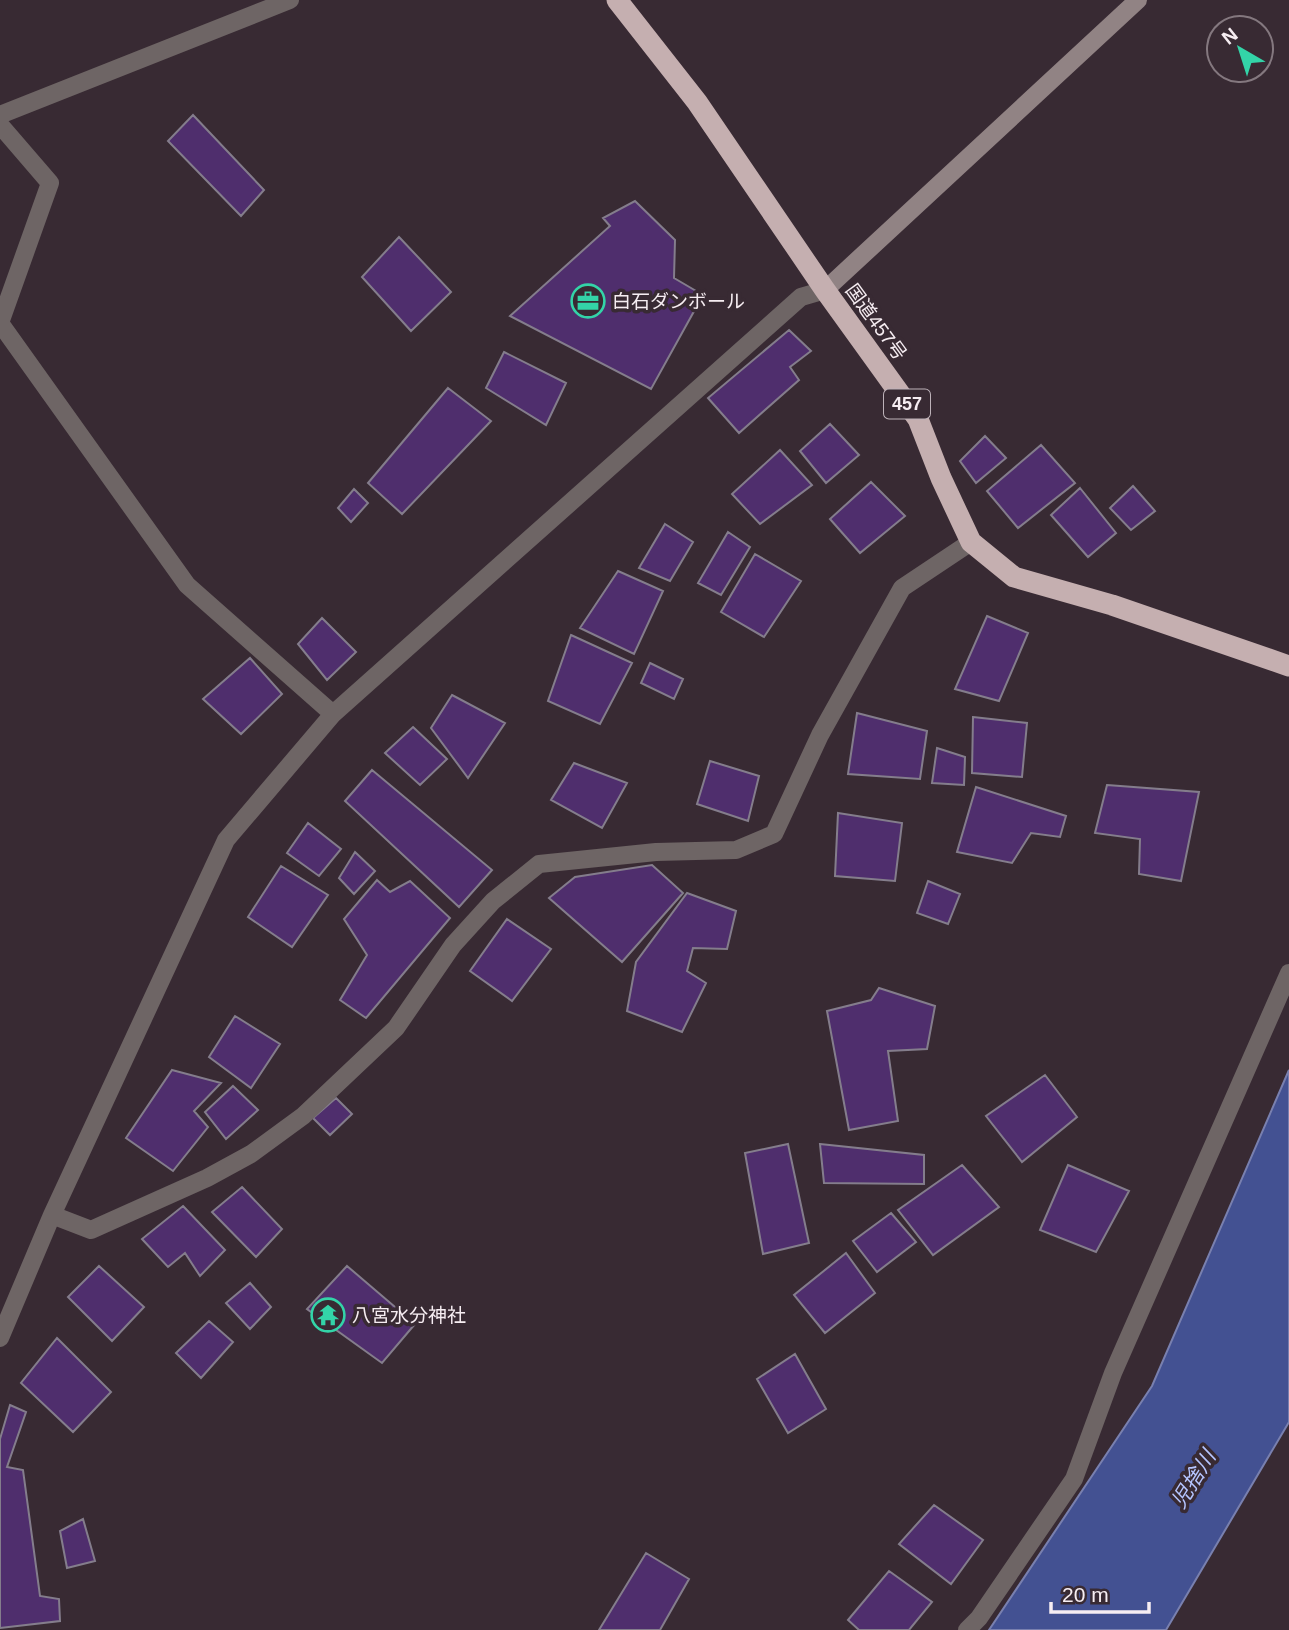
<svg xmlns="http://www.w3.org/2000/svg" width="1289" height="1630" viewBox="0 0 1289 1630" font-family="Arial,'Noto Sans JP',sans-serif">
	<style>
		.water { fill: #435192; stroke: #7980af; stroke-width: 2 }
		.building { fill: #4f2e6d; stroke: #847d8c; stroke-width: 2 }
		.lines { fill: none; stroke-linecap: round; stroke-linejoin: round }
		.street { stroke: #6e6565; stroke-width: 18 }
		.secondary { stroke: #918384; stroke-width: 18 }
		.highway { stroke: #c5afb0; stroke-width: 21 }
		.labels { text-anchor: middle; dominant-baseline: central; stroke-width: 7; stroke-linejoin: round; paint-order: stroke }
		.shield { fill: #382a33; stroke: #bdb2b9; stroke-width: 2 }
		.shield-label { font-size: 18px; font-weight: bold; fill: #f6edf2 }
		.poi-label { font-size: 19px; fill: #f6edf2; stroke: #382a33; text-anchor: start }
		.street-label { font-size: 19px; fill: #f6edf2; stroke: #382a33 }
		.water-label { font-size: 21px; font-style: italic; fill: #b5c5ff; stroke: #382a33 }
	</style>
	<rect width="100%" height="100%" fill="#382a33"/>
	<path class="water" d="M1289,1070V1422L1166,1630H989L1152,1386Z"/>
	<path class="building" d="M193,115L264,190L241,216L168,141Z
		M635,201L675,240L674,278L703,295L651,389L510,316L610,226L603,218Z
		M399,237L451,292L411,331L362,277Z
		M789,330L811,351L790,367L799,380L739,433L708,398Z
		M504,352L566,383L546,425L486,388Z
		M448,388L491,421L402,514L368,483Z
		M830,424L859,455L826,483L800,451Z
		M985,436L1006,458L976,483L960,461Z
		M1041,445L1075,483L1018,528L987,491Z
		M780,450L812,485L760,524L732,494Z
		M871,482L905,516L860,553L830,519Z
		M1133,486L1155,511L1131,530L1110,508Z
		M1080,488L1116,533L1088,557L1051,515Z
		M354,489L368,503L351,522L338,508Z
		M665,524L693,542L670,581L639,568Z
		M728,532L750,547L721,595L698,583Z
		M755,554L801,581L764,637L721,612Z
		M618,571L663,591L634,654L580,628Z
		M987,616L1028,633L999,701L955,689Z
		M322,618L356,652L327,680L298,644Z
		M571,635L632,663L600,724L548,701Z
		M250,658L282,694L241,734L203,699Z
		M650,663L683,679L674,699L641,683Z
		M452,695L505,723L468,778L431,728Z
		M857,713L927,731L920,779L848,774Z
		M973,717L1027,723L1022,777L972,773Z
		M413,727L447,759L420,785L385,753Z
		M937,748L965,757L964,785L932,783Z
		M710,761L759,776L748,821L697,804Z
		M574,763L627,783L602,828L551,800Z
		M372,770L492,870L459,907L345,801Z
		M1107,785L1199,792L1181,881L1139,874L1140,839L1095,833Z
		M976,787L1066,816L1060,837L1031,833L1012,863L957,852Z
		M838,813L902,823L895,881L835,876Z
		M308,823L341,849L319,876L287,853Z
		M355,852L375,871L354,894L339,878Z
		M652,865L683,893L622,962L549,898L575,877Z
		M281,866L328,895L292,947L248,917Z
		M377,880L390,892L410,881L450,918L366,1018L340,1000L367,955L344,919Z
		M928,881L960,894L948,924L917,913Z
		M687,893L736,911L727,949L693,948L687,971L706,983L682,1032L627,1011L636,962Z
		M507,919L551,949L512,1001L470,971Z
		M879,988L935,1006L927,1049L888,1051L898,1121L849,1130L827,1011L871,1000Z
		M235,1016L280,1044L251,1088L209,1057Z
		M172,1070L221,1083L194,1111L208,1127L173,1171L126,1138Z
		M1045,1075L1077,1117L1022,1162L986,1116Z
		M233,1086L258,1110L226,1139L205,1112Z
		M336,1098L352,1114L330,1135L313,1118Z
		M788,1144L809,1243L763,1254L745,1153Z
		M820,1144L924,1155V1184L824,1183Z
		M962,1165L999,1207L933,1255L898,1210Z
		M1068,1165L1129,1191L1096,1252L1040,1230Z
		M242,1187L282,1229L256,1257L212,1212Z
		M183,1206L225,1250L200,1276L185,1253L168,1267L142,1239Z
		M891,1213L916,1242L877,1272L853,1241Z
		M846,1253L875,1293L825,1333L794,1295Z
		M99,1266L144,1307L112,1341L68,1297Z
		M347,1266L415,1324L382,1363L307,1309Z
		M250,1283L271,1307L250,1329L226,1303Z
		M209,1321L233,1342L201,1378L176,1353Z
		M57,1338L111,1392L73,1432L21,1383Z
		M795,1354L826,1409L788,1433L757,1379Z
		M10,1405L26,1412L7,1467L23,1470L40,1596L59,1599L60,1621L0,1628V1439Z
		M934,1505L983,1540L951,1584L899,1544Z
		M83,1519L95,1561L67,1568L60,1531Z
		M646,1553L689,1579L660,1630H599Z
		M889,1571L932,1602L909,1630H859L848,1620Z"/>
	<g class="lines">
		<path class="street" d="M0,115L290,0
			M0,125L50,183L0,323L187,585L333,714
			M52,1215L91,1230L207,1178L251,1154L303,1116L396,1028L453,945L493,901L539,864L656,852L736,850L774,834L820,735L902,588L971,542
			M0,1338L52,1215L226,840L333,714L801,297L825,290
			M967,1630L979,1618L1074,1479L1113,1373L1289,973"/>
		<path class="secondary" d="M825,290L1138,0"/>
		<path class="highway" d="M617,0L697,102L825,290L918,419L941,478L971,542L1014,577L1112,605L1289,666"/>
	</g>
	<defs>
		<symbol id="office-ring" viewBox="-11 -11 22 22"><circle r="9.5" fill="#382a33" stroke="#33d4a8" stroke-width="1.5"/><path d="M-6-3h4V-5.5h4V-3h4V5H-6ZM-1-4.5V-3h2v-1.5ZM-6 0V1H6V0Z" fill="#33d4a8"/></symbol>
		<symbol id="temple-ring" viewBox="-11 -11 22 22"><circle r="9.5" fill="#382a33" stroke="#33d4a8" stroke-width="1.5"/><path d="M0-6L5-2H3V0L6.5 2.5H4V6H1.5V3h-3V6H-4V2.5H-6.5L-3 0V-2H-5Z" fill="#33d4a8"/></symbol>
	</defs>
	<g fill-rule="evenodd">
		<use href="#office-ring" x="569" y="282" width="38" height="38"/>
		<use href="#temple-ring" x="309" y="1296" width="38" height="38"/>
	</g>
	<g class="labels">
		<rect class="shield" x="884" y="389.5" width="46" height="29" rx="5"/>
		<g class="shield-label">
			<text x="907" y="404">457</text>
		</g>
		<g class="poi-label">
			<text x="612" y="301">白石ダンボール</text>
			<text x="352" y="1315">八宮水分神社</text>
		</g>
		<g class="street-label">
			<text transform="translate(876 322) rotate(54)">国道457号</text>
		</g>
		<g class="water-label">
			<text transform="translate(1193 1479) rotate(-58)">児捨川</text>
		</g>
	</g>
	<g transform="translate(1240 49) rotate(321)"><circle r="33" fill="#382a33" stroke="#84787f" stroke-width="2"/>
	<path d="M0-5L12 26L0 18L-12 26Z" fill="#33d4a8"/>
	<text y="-10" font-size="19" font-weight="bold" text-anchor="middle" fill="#f6edf2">N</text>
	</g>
	<path d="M1051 1602v10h98v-10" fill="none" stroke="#f6edf2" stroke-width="3.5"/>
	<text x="1062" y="1602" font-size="21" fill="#f6edf2" stroke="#382a33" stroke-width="5" paint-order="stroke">20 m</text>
</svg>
